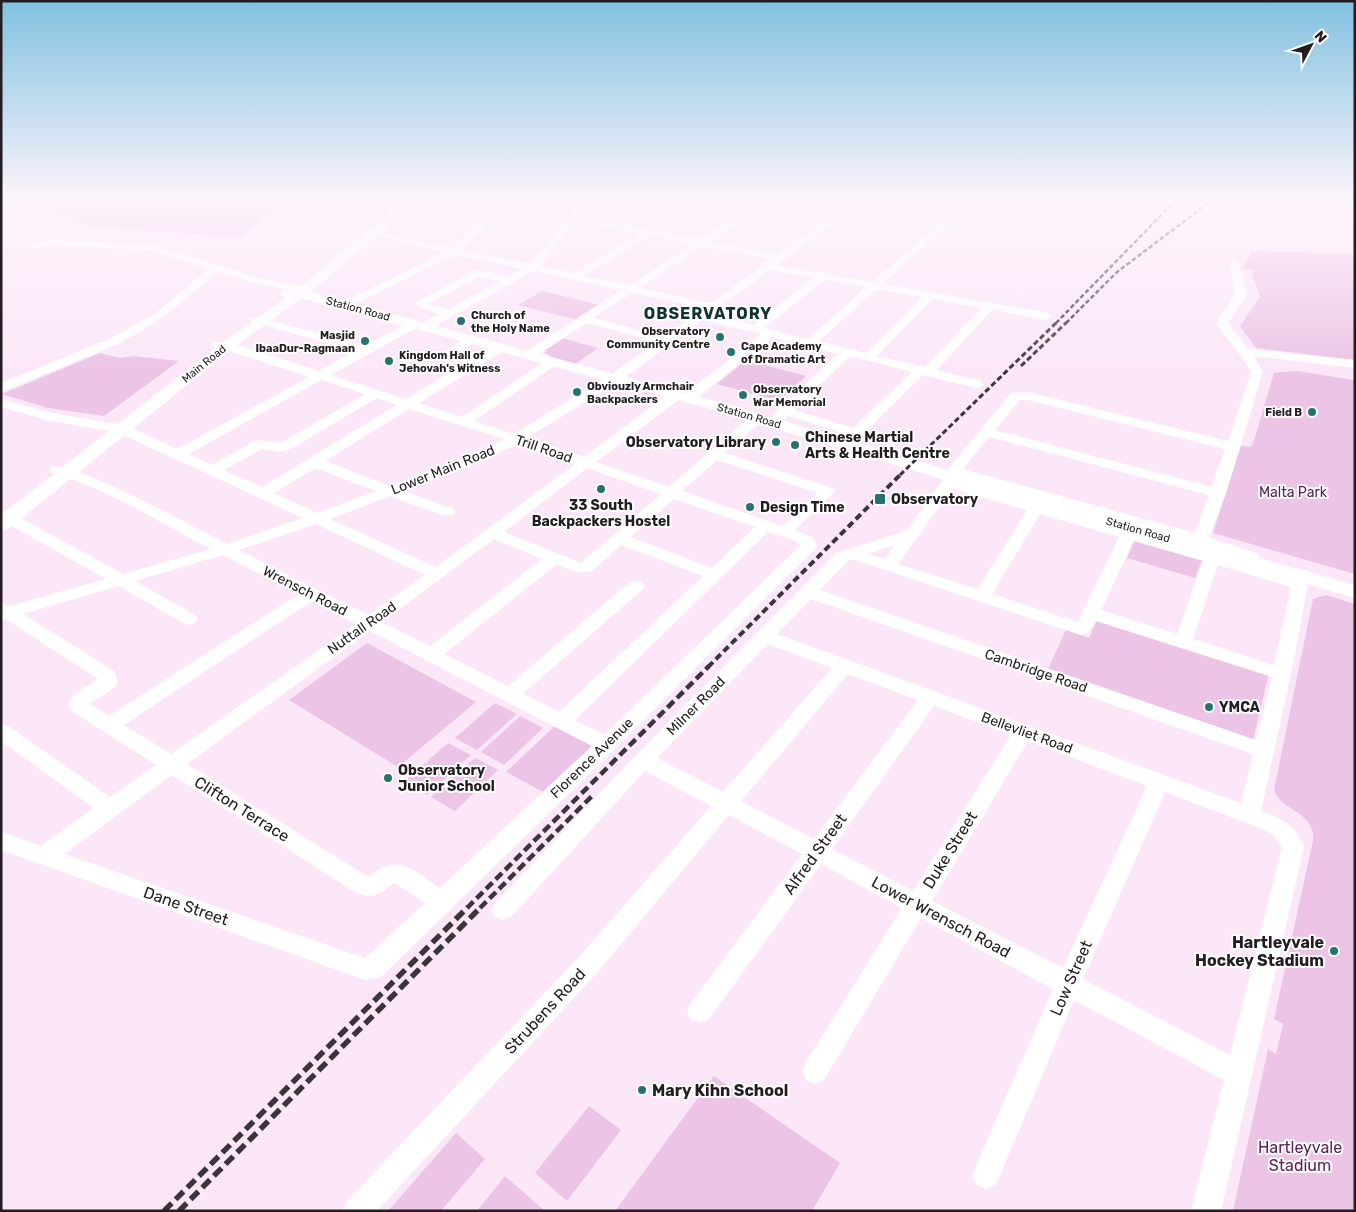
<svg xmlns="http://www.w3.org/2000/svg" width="1356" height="1212" viewBox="0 0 1356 1212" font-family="Rubik,sans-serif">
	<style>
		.green { fill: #ecc4e6 }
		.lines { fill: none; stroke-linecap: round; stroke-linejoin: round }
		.minor { fill: #fff; fill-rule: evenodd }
		.major { fill: #fff; fill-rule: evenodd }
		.rail-far4 { stroke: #3c343b; stroke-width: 2.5; stroke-dasharray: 4.5 2.5; stroke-linecap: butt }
		.rail-far3 { stroke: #3c343b; stroke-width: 3; stroke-dasharray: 5.5 3; stroke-linecap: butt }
		.rail-far2 { stroke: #3c343b; stroke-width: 4; stroke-dasharray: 7 4; stroke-linecap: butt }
		.rail-far1 { stroke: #3c343b; stroke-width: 4.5; stroke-dasharray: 9 4.5; stroke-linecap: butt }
		.rail { stroke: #3c343b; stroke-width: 5.5; stroke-dasharray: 11 5.5; stroke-linecap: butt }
		.poi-dot { fill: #277271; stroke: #fff; stroke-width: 2 }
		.labels { text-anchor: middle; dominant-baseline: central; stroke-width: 4; stroke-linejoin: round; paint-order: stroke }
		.far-street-label { font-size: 11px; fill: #231c22; stroke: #fff }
		.far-poi-label { font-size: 11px; font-weight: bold; fill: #231c22; stroke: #fff; text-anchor: start }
		.poi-label { font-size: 14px; font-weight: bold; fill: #231c22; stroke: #fff; text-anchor: start }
		.street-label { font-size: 14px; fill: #231c22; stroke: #fff }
		.park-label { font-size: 14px; fill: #5a2255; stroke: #fff }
		.far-district-label { font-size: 16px; font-weight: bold; letter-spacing: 1px; fill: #0f3332; stroke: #fff }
		.near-street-label { font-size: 16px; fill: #231c22; stroke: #fff }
		.near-poi-label { font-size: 16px; font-weight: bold; fill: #231c22; stroke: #fff; text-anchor: end }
		.near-park-label { font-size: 16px; fill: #5a2255; stroke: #fff }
	</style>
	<rect width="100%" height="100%" fill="#fbe7f8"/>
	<path class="green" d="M16,201H282L243,236L237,237L89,226Z
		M1252,251L1355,254V360L1256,348L1240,326L1260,297L1256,284L1252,277L1254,270L1243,268Z
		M542,291L600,305L578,320L518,305Z
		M562,338L598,348L574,365L547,357L550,355L544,353L547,351L543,350Z
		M100,353L120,358L134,356L179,361L104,416L48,408L2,394Z
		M746,360L806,376L779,401L717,384Z
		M1296,371L1355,380V574L1213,533L1241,446L1250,447L1253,444L1274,373Z
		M1134,540L1202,560L1195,578L1127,558Z
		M1326,595L1355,604V1211H1233L1268,1049L1276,1054L1283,1024L1274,1019L1313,841C1317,812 1280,811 1274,790L1313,599Z
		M1098,618L1269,673L1253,740L1048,669L1066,630L1089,638Z
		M367,643L476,702L398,767L289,700Z
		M495,703L517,714L477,750L455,738Z
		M520,716L543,728L504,765L481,752Z
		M557,724L598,746L547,794L506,772Z
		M448,743L471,755L427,795L405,781Z
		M475,758L498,770L455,811L431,797Z
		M714,1076L840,1163L812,1211H615Z
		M589,1106L621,1130L567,1201L535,1173Z
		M456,1133L485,1159L441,1211H388Z
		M505,1176L545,1211H477Z"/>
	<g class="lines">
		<path class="minor" d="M474,201H541L536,204L505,205L463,250L531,264L582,201H592L580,216L620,224L661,201H673L631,226L700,239L759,201H771L711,242L778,254L852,201H863L777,265L872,282L949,214L887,204L882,201H906L1025,220L1033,207L1010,201H1047L1031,225L1028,226L959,215L883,284L1046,312L1052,316L1046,320L992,310L937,370L981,381L983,384L981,387L976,388L923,375L861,436L856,437L788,416L782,422H772L770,419L779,408L838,354L772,337L693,402H683L681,399L683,396L761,334L703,320L623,379L527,438L584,457L671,392L676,391L683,395L681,398L596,462L669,487L752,415L757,414L764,418L762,421L725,453L832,488L835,491L795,530L813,538L817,546L815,549L614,750L381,977L365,980L1,850V832L41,846L94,808L1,741V724L8,726L110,797L156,765L73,712L68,704L73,696L98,679L6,619L1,621V604L10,606L106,579L12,526L1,527V517L21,518L123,574L211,549C160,523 105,487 51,473L49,470L51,467C76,461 197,529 227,544L303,518L119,433L46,420L1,407V399L48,412L128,426L177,449L309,377L226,350L213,348L211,345L213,342L231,343L319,371L355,351L250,321L248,319L250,317H258L364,346L414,320L418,321L420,324L418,327L331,375L406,399L495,345H503L505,348L503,351L419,403L462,417L548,359H556L558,362L556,365L474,421L514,434L613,373L657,342L587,323L533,358H525L523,355L525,352L621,290L534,271L428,330H420L418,327L420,324L439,314L420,308L416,303L418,301L474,271L478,270L509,276L522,269L456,255L348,307H340L338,305L340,303L445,252L362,234V230L366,229L453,248L494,206L392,211L389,210V206ZM576,221L640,234L573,273L540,266ZM651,236L693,244L629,285L584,276ZM703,246L771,259L711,303L640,288ZM770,270L813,278L753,325L710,314ZM479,277L500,281L448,309L429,304ZM825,280L866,287L808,339L764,328ZM877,289L922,297L866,353L819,341ZM632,293L704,308L664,337L594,318ZM933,299L981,308L925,367L877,356ZM850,356L912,372L853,428L794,410ZM321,380L365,394L281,443L260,440L255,441L212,465L189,454ZM377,398L397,405L262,487L224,470L262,449L279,452L291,449ZM409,409L504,439L475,454L390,486L325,461ZM517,444L575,464L436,567L330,519L390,496L441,515H453L455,512L453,509L404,491L485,460ZM717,460L817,493L782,526L682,491ZM315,468L376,491L317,513L274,493ZM587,468L661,494L581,563L504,532ZM674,499L755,527L712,568L630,537ZM316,524L425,575L368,615L239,550ZM768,532L793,540L801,545L604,735L575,720ZM494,539L542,559L430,646L382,622ZM621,545L703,576L559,712L523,694L642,590L645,586L642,582L636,581L630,582L508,686L444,654L556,565L579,573L592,571ZM223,555L299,594L109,716L90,704L115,687L118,682L114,671L23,614L119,586L183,623L189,625L195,623L198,619L195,615L135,581ZM312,601L356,624L171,754L124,725ZM370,631L592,746L440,888C412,870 400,852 368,877L187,764ZM172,775L356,893C376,900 379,893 395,883L425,903L365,958L64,854Z
			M54,240L151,244L256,277L304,287L310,290L304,293L250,282L218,272L164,317L119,344L1,392V383L111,338L156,313L208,269L150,250L54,246L41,247L32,250L27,247L35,242Z
			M1234,260L1239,263L1247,294L1228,323L1248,349L1355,360V368L1254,356L1263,372L1226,493L1209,538L1257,553L1259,557L1257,561L1251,562L1205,547L1201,550L1293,576L1296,570H1308L1310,574L1291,674L1261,811C1281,818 1296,825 1304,847L1221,1211H1191L1224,1080L1074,1000L996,1185L986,1189L976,1185L972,1175L1053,989L921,918L824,1080L815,1084L806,1080L802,1071L806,1062L902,908L821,864L709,1019L700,1023L691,1019L687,1011L691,1003L802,854L729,815L597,973L377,1211H342L347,1201L579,957L711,806L645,771L511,917L503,920L495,917L491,910L495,903L636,755L836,553L906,531L942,482L949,468L1011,393L1028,392L1228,441L1251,372L1243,359L1216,323L1235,294L1229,263ZM1020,400H1028L1225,449L1212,487L995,430ZM989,437L1209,495L1195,533L963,469ZM959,477L1191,543V547L957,481ZM952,489L1027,510L978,589L898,564ZM1040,514L1119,537L1078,622L992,594ZM1134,541L1203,561L1177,634L1101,610ZM895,545L885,559L868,554ZM852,559L1075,633L1081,635L1087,633L1096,621L1272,677L1256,740L820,590L848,561ZM1218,565L1291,587L1274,665L1193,639ZM811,599L1253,754L1241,803L777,634ZM768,644L832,668L723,792L657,758ZM848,674L918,700L814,839L741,801ZM934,706L1011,735L913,891L832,849ZM1028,741L1147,786L1063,968L932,901ZM1165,792L1262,829L1274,836L1282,847L1230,1055L1083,979Z
			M470,336L476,340L474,343L446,359L442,360L436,356Z"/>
		<path class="major" d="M399,201H412L385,230L310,292L730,405L966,475L1355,585V598L954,483L718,411L324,304L301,299L232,349L8,529L1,531V515L222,343L285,298L280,294L282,291L295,290L299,287L377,224Z
			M1290,201H1309L1355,214V221L1292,203Z"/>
		<path class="rail-far4" d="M1056,323L1175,201
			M1066,323L1117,272L1211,201"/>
		<path class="rail-far3" d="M1021,366L1067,322
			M900,475L1057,322"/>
		<path class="rail-far2" d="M708,667L901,474"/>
		<path class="rail-far1" d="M467,908L709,666
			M480,908L593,795"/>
		<path class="rail" d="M164,1211L468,907
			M179,1211L481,907"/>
	</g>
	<linearGradient id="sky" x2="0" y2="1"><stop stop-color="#81c1e0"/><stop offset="0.54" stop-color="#fdf4fc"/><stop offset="1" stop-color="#fdf4fc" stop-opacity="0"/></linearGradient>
	<rect width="1356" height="371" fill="url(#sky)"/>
	<g class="poi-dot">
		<circle cx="461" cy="321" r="5"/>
		<circle cx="720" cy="337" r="5"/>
		<circle cx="365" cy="341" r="5"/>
		<circle cx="731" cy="352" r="5"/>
		<circle cx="389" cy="361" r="5"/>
		<circle cx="577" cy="392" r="5"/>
		<circle cx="743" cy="395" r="5"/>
		<circle cx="1312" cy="412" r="5"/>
		<circle cx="776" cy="442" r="5"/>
		<circle cx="795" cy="445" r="5"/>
		<circle cx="601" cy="489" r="5"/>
		<rect x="874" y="493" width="12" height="12" rx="2.5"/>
		<circle cx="750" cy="507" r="5"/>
		<circle cx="1209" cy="707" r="5"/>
		<circle cx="388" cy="778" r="5"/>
		<circle cx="1334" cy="951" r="5"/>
		<circle cx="642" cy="1090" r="5"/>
	</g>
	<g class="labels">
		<g class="far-street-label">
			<text transform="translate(358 309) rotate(15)">Station Road</text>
			<text transform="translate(204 364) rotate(-39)">Main Road</text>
			<text transform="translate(749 416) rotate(16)">Station Road</text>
			<text transform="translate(1138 530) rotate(16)">Station Road</text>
		</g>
		<g class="far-poi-label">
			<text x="471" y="315">Church of<tspan x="471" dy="13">the Holy Name</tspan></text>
			<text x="710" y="331" text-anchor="end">Observatory<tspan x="710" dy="13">Community Centre</tspan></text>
			<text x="355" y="335" text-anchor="end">Masjid<tspan x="355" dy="13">IbaaDur-Ragmaan</tspan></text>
			<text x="741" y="346">Cape Academy<tspan x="741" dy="13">of Dramatic Art</tspan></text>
			<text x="399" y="355">Kingdom Hall of<tspan x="399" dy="13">Jehovah's Witness</tspan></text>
			<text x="587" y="386">Obviouzly Armchair<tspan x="587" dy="13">Backpackers</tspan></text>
			<text x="753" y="389">Observatory<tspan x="753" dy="13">War Memorial</tspan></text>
			<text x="1302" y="412" text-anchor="end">Field B</text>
		</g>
		<g class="poi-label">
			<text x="805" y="437">Chinese Martial<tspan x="805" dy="16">Arts &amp; Health Centre</tspan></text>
			<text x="766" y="442" text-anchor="end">Observatory Library</text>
			<text x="891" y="499">Observatory</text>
			<text x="601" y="505" text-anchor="middle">33 South<tspan x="601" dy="16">Backpackers Hostel</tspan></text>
			<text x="760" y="507">Design Time</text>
			<text x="1219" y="707">YMCA</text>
			<text x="398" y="770">Observatory<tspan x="398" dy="16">Junior School</tspan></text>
		</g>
		<g class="street-label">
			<text transform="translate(544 449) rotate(19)">Trill Road</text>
			<text transform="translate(443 470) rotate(-22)">Lower Main Road</text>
			<text transform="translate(305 591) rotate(27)">Wrensch Road</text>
			<text transform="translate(362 628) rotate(-35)">Nuttall Road</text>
			<text transform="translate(1036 671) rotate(19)">Cambridge Road</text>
			<text transform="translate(696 706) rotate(-45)">Milner Road</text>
			<text transform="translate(1027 733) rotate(20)">Bellevliet Road</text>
			<text transform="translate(592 758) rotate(-44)">Florence Avenue</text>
		</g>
		<g class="park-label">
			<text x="1293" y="492">Malta Park</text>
		</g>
		<g class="far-district-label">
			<text x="708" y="313">OBSERVATORY</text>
		</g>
		<g class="near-street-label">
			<text transform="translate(242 809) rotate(32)">Clifton Terrace</text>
			<text transform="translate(950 850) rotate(-58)">Duke Street</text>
			<text transform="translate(815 854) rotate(-54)">Alfred Street</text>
			<text transform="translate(186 906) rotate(19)">Dane Street</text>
			<text transform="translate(941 917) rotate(28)">Lower Wrensch Road</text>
			<text transform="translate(1071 978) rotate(-66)">Low Street</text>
			<text transform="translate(545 1011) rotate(-47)">Strubens Road</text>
		</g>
		<g class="near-poi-label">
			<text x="1324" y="942">Hartleyvale<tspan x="1324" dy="18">Hockey Stadium</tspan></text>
			<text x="652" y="1090" text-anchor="start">Mary Kihn School</text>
		</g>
		<g class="near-park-label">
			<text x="1300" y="1147">Hartleyvale<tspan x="1300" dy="18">Stadium</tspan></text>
		</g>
	</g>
	<rect width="1356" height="1212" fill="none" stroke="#231c22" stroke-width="5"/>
	<g transform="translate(1311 45) rotate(49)" stroke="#ffffff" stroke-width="4" paint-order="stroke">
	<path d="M0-4L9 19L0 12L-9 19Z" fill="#231c22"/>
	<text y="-8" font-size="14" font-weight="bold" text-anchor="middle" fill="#231c22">N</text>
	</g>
</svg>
